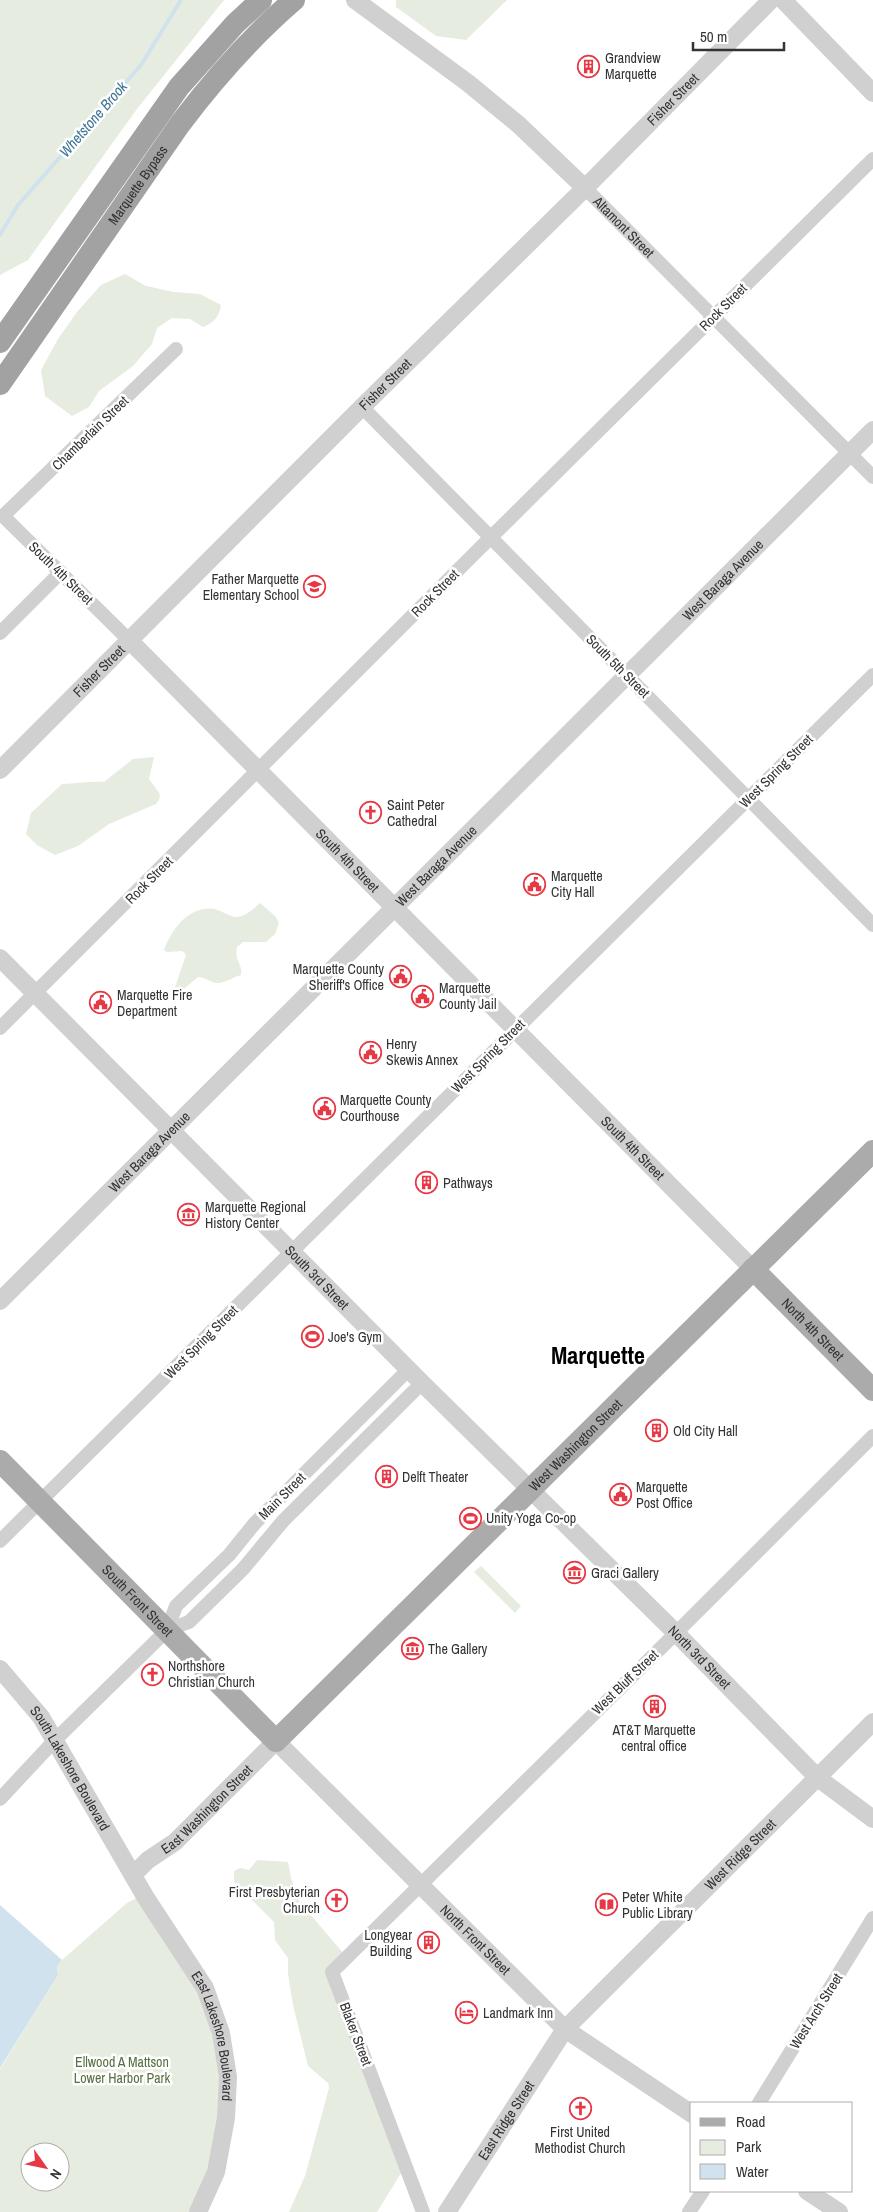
<svg xmlns="http://www.w3.org/2000/svg" width="873" height="2212" viewBox="0 0 873 2212" font-family="'Archivo Narrow',sans-serif">
	<style>
		.green { fill: #e6ecdf; fill-rule: evenodd }
		.water { fill: #cfe2ee }
		.lines { fill: none; stroke-linecap: round; stroke-linejoin: round }
		.stream { stroke: #cfe2ee; stroke-width: 4 }
		.minor { stroke: #d0d0d0; stroke-width: 14 }
		.tertiary { stroke: #d0d0d0; stroke-width: 18 }
		.primary { stroke: #ababab; stroke-width: 22 }
		.trunk { stroke: #a2a2a2; stroke-width: 22 }
		.labels { text-anchor: middle; dominant-baseline: central; stroke-width: 5; stroke-linejoin: round; paint-order: stroke }
		.poi-label { font-size: 14px; fill: #333; stroke: #fff; text-anchor: start }
		.street-label { font-size: 14px; fill: #333; stroke: #fff }
		.park-label { font-size: 14px; fill: #56703f; stroke: #fff }
		.water-label { font-size: 15px; font-style: italic; fill: #3f7597; stroke: #fff }
		.town-label { font-size: 24px; font-weight: bold; fill: #000; stroke: #fff }
	</style>
	<rect width="100%" height="100%" fill="#fff"/>
	<path class="green" d="M0,0H224L137,109L28,260L0,275Z
		M396,0H507L466,40L436,36L396,7Z
		M125,274L146,286L174,292L200,294L221,305C219,318 214,322 203,327L190,319L172,318L157,328L152,344L133,366L99,391L89,407L72,416L45,396L41,370L58,339L77,312L101,285Z
		M154,757L149,779L160,794L159,800L156,804L109,824L78,846L55,855L37,845L26,834L31,813L62,784C77,784 90,781 104,782L133,759Z
		M260,903L275,916L279,923L275,934L266,942H243L237,947C234,962 243,963 241,975C233,977 225,983 218,983C210,983 206,977 198,977L180,992L175,987L186,955L182,951L167,952L164,950C172,929 189,905 215,909C222,911 230,917 237,917C247,916 253,909 260,903Z
		M481,1566L521,1606L515,1613L474,1572Z
		M257,1860L288,1862L291,1878L299,1901L343,1953L330,1965L403,2170L377,2212H289L305,2176L329,2088L328,2083L308,2066L293,2005L288,1974V1958L275,1940L274,1922L234,1882V1871L240,1868L249,1870Z
		M144,1894L205,1988L228,2077L198,2212H0V2069L58,1975L57,1966L62,1960L127,1903ZM30,2152H60V2182H30Z"/>
	<path class="water" d="M0,1905L62,1960L57,1966L58,1975L0,2068Z"/>
	<g class="lines">
		<path class="stream" d="M0,235L18,205L141,65L181,0"/>
		<g class="minor">
			<path id="s1" d="M585,188L873,477"/>
			<path d="M362,407L873,925"/>
			<path d="M0,633L61,572"/>
			<path d="M130,641L3,516L176,349"/>
			<path d="M0,1028L476,552L873,159"/>
			<path d="M0,1541L873,675"/>
			<path d="M167,1630L176,1606L229,1555L255,1523L409,1369"/>
			<path d="M0,1799L55,1740L153,1644L167,1630L189,1622L243,1569L283,1521L422,1383"/>
			<path d="M759,2103L873,1918"/>
			<path d="M423,2212L332,1972L676,1633L873,1436"/>
			<path d="M689,2212L703,2191"/>
		</g>
		<g class="tertiary">
			<path d="M355,0L468,83L519,125L585,188"/>
			<path d="M783,0L873,93"/>
			<path id="s2" d="M130,641L753,1269"/>
			<path id="s3" d="M0,770L362,407L585,188L771,0"/>
			<path id="s4" d="M0,958L422,1383L676,1633L818,1778L873,1819"/>
			<path id="s5" d="M0,1301L873,430"/>
			<path id="s6" d="M0,1669L41,1717L146,1898L205,1988L221,2033L228,2077L226,2118L216,2172L198,2212"/>
			<path id="s7" d="M133,1875L148,1860L175,1842L276,1741L565,2029L692,2114"/>
			<path d="M807,2191L839,2212"/>
			<path id="s8" d="M447,2212L565,2029L873,1722"/>
		</g>
		<g class="primary">
			<path id="s9" d="M753,1269L873,1390"/>
			<path id="s10" d="M0,1461L276,1741L873,1151"/>
		</g>
		<g class="trunk">
			<path d="M0,342L179,87L235,24L261,0"/>
			<path id="s11" d="M0,384L180,124C214,79 251,37 294,0"/>
		</g>
	</g>
	<defs>
		<symbol id="building-ring" viewBox="-11 -11 22 22"><circle r="9.5" fill="#fff" stroke="#e63946" stroke-width="1.5"/><path d="M-4-6H4V6H1V3H-1V6H-4ZM-2.5-4.3h1.7v1.8h-1.7ZM.8-4.3h1.7v1.8H.8ZM-2.5-1h1.7V.8h-1.7ZM.8-1h1.7V.8H.8Z" fill="#e63946"/></symbol>
		<symbol id="school-ring" viewBox="-11 -11 22 22"><circle r="9.5" fill="#fff" stroke="#e63946" stroke-width="1.5"/><path d="M0-5L7-2L0 1L-7-2ZM-4 1L0 2.5L4 1V4Q0 6-4 4Z" fill="#e63946"/></symbol>
		<symbol id="church-ring" viewBox="-11 -11 22 22"><circle r="9.5" fill="#fff" stroke="#e63946" stroke-width="1.5"/><path d="M-1.2-6h2.4v3.5h3.3v2.4h-3.3V6h-2.4V-.1h-3.3v-2.4h3.3Z" fill="#e63946"/></symbol>
		<symbol id="civic-ring" viewBox="-11 -11 22 22"><circle r="9.5" fill="#fff" stroke="#e63946" stroke-width="1.5"/><path d="M-.6-6.5H3V-4.5H.6V-3L4-1V1h2V6H-6V1h2V-1L-.6-3ZM-1.2 2.5V6h2.4V2.5Z" fill="#e63946"/></symbol>
		<symbol id="museum-ring" viewBox="-11 -11 22 22"><circle r="9.5" fill="#fff" stroke="#e63946" stroke-width="1.5"/><path d="M0-6L6-3V-2H-6V-3ZM-5-1h2V3h-2ZM-1-1h2V3h-2ZM3-1h2V3H3ZM-6 4H6V6H-6Z" fill="#e63946"/></symbol>
		<symbol id="stadium-ring" viewBox="-11 -11 22 22"><circle r="9.5" fill="#fff" stroke="#e63946" stroke-width="1.5"/><path d="M0-5a6.5 5 0 1 0 0 10a6.5 5 0 1 0 0-10ZM-3.5-1.8h7v3.6h-7Z" fill="#e63946"/></symbol>
		<symbol id="library-ring" viewBox="-11 -11 22 22"><circle r="9.5" fill="#fff" stroke="#e63946" stroke-width="1.5"/><path d="M-6-4Q-3-5.5-.7-3.5V5Q-3 3-6 4ZM6-4Q3-5.5 .7-3.5V5Q3 3 6 4Z" fill="#e63946"/></symbol>
		<symbol id="hotel-ring" viewBox="-11 -11 22 22"><circle r="9.5" fill="#fff" stroke="#e63946" stroke-width="1.5"/><path d="M-6-4.5h1.5V1H6V5H4.5V3h-9V5H-6ZM-4 0a1.8 1.8 0 1 1 3.6 0ZM.5 0V-2.5h3Q6-2.5 6 0Z" fill="#e63946"/></symbol>
	</defs>
	<g fill-rule="evenodd">
		<use href="#building-ring" x="576" y="54" width="25" height="25"/>
		<use href="#school-ring" x="302" y="574" width="25" height="25"/>
		<use href="#church-ring" x="358" y="800" width="25" height="25"/>
		<use href="#civic-ring" x="522" y="872" width="25" height="25"/>
		<use href="#civic-ring" x="388" y="964" width="25" height="25"/>
		<use href="#civic-ring" x="410" y="984" width="25" height="25"/>
		<use href="#civic-ring" x="88" y="990" width="25" height="25"/>
		<use href="#civic-ring" x="358" y="1040" width="25" height="25"/>
		<use href="#civic-ring" x="312" y="1096" width="25" height="25"/>
		<use href="#building-ring" x="414" y="1170" width="25" height="25"/>
		<use href="#museum-ring" x="176" y="1202" width="25" height="25"/>
		<use href="#stadium-ring" x="300" y="1324" width="25" height="25"/>
		<use href="#building-ring" x="644" y="1418" width="25" height="25"/>
		<use href="#building-ring" x="374" y="1464" width="25" height="25"/>
		<use href="#civic-ring" x="608" y="1482" width="25" height="25"/>
		<use href="#stadium-ring" x="458" y="1506" width="25" height="25"/>
		<use href="#museum-ring" x="562" y="1560" width="25" height="25"/>
		<use href="#museum-ring" x="400" y="1636" width="25" height="25"/>
		<use href="#church-ring" x="140" y="1662" width="25" height="25"/>
		<use href="#building-ring" x="642" y="1694" width="25" height="25"/>
		<use href="#church-ring" x="324" y="1888" width="25" height="25"/>
		<use href="#library-ring" x="594" y="1892" width="25" height="25"/>
		<use href="#building-ring" x="416" y="1930" width="25" height="25"/>
		<use href="#hotel-ring" x="454" y="2000" width="25" height="25"/>
		<use href="#church-ring" x="568" y="2096" width="25" height="25"/>
	</g>
	<g class="labels">
		<g class="poi-label">
			<text x="605" y="58">Grandview<tspan x="605" dy="16">Marquette</tspan></text>
			<text x="299" y="579" text-anchor="end">Father Marquette<tspan x="299" dy="16">Elementary School</tspan></text>
			<text x="387" y="805">Saint Peter<tspan x="387" dy="16">Cathedral</tspan></text>
			<text x="551" y="876">Marquette<tspan x="551" dy="16">City Hall</tspan></text>
			<text x="384" y="969" text-anchor="end">Marquette County<tspan x="384" dy="16">Sheriff's Office</tspan></text>
			<text x="439" y="988">Marquette<tspan x="439" dy="16">County Jail</tspan></text>
			<text x="117" y="995">Marquette Fire<tspan x="117" dy="16">Department</tspan></text>
			<text x="386" y="1044">Henry<tspan x="386" dy="16">Skewis Annex</tspan></text>
			<text x="340" y="1100">Marquette County<tspan x="340" dy="16">Courthouse</tspan></text>
			<text x="443" y="1183">Pathways</text>
			<text x="205" y="1207">Marquette Regional<tspan x="205" dy="16">History Center</tspan></text>
			<text x="328" y="1337">Joe's Gym</text>
			<text x="673" y="1431">Old City Hall</text>
			<text x="402" y="1477">Delft Theater</text>
			<text x="636" y="1487">Marquette<tspan x="636" dy="16">Post Office</tspan></text>
			<text x="486" y="1518">Unity Yoga Co-op</text>
			<text x="591" y="1573">Graci Gallery</text>
			<text x="428" y="1649">The Gallery</text>
			<text x="168" y="1666">Northshore<tspan x="168" dy="16">Christian Church</tspan></text>
			<text x="654" y="1730" text-anchor="middle">AT&amp;T Marquette<tspan x="654" dy="16">central office</tspan></text>
			<text x="320" y="1892" text-anchor="end">First Presbyterian<tspan x="320" dy="16">Church</tspan></text>
			<text x="622" y="1897">Peter White<tspan x="622" dy="16">Public Library</tspan></text>
			<text x="412" y="1935" text-anchor="end">Longyear<tspan x="412" dy="16">Building</tspan></text>
			<text x="483" y="2013">Landmark Inn</text>
			<text x="580" y="2132" text-anchor="middle">First United<tspan x="580" dy="16">Methodist Church</tspan></text>
		</g>
		<g class="street-label">
			<text stroke="none"><textPath href="#s3" startOffset="950">Fisher Street</textPath></text>
			<text stroke="none"><textPath href="#s11" startOffset="242">Marquette Bypass</textPath></text>
			<text stroke="none"><textPath href="#s1" startOffset="55">Altamont Street</textPath></text>
			<text transform="translate(723 307) rotate(-45)">Rock Street</text>
			<text stroke="none"><textPath href="#s3" startOffset="545">Fisher Street</textPath></text>
			<text transform="translate(90 433) rotate(-44)">Chamberlain Street</text>
			<text transform="translate(61 573) rotate(44)">South 4th Street</text>
			<text stroke="none"><textPath href="#s5" startOffset="1021">West Baraga Avenue</textPath></text>
			<text transform="translate(435 593) rotate(-45)">Rock Street</text>
			<text transform="translate(618 666) rotate(45)">South 5th Street</text>
			<text stroke="none"><textPath href="#s3" startOffset="140">Fisher Street</textPath></text>
			<text transform="translate(776 771) rotate(-45)">West Spring Street</text>
			<text stroke="none"><textPath href="#s2" startOffset="309">South 4th Street</textPath></text>
			<text stroke="none"><textPath href="#s5" startOffset="616">West Baraga Avenue</textPath></text>
			<text transform="translate(149 880) rotate(-45)">Rock Street</text>
			<text transform="translate(488 1056) rotate(-45)">West Spring Street</text>
			<text stroke="none"><textPath href="#s2" startOffset="714">South 4th Street</textPath></text>
			<text stroke="none"><textPath href="#s5" startOffset="211">West Baraga Avenue</textPath></text>
			<text stroke="none"><textPath href="#s4" startOffset="450">South 3rd Street</textPath></text>
			<text stroke="none"><textPath href="#s9" startOffset="85">North 4th Street</textPath></text>
			<text transform="translate(201 1342) rotate(-45)">West Spring Street</text>
			<text stroke="none"><textPath href="#s10" startOffset="814">West Washington Street</textPath></text>
			<text transform="translate(282 1496) rotate(-45)">Main Street</text>
			<text stroke="none"><textPath href="#s10" startOffset="196">South Front Street</textPath></text>
			<text stroke="none"><textPath href="#s4" startOffset="989">North 3rd Street</textPath></text>
			<text transform="translate(625 1682) rotate(-44)">West Bluff Street</text>
			<text stroke="none"><textPath href="#s6" startOffset="122">South Lakeshore Boulevard</textPath></text>
			<text stroke="none"><textPath href="#s7" startOffset="99">East Washington Street</textPath></text>
			<text stroke="none"><textPath href="#s8" startOffset="465">West Ridge Street</textPath></text>
			<text stroke="none"><textPath href="#s7" startOffset="478">North Front Street</textPath></text>
			<text transform="translate(816 2011) rotate(-58)">West Arch Street</text>
			<text transform="translate(356 2034) rotate(69)">Blaker Street</text>
			<text stroke="none"><textPath href="#s6" startOffset="429">East Lakeshore Boulevard</textPath></text>
			<text stroke="none"><textPath href="#s8" startOffset="109">East Ridge Street</textPath></text>
		</g>
		<g class="park-label">
			<text x="122" y="2062">Ellwood A Mattson<tspan x="122" dy="16">Lower Harbor Park</tspan></text>
		</g>
		<g class="water-label">
			<text transform="translate(93 119) rotate(-49)">Whetstone Brook</text>
		</g>
		<g class="town-label">
			<text x="598" y="1355">Marquette</text>
		</g>
	</g>
	<rect x="690" y="2102" width="162" height="90" fill="#ffffff" stroke="#adadad"/>
	<rect x="700" y="2118" width="25" height="8" fill="#ababab" stroke="#adadad"/>
	<text x="736" y="2127" font-size="15" fill="#333333">Road</text>
	<rect x="700" y="2140" width="25" height="15" fill="#e6ecdf" stroke="#adadad"/>
	<text x="736" y="2152" font-size="15" fill="#333333">Park</text>
	<rect x="700" y="2164" width="25" height="15" fill="#cfe2ee" stroke="#adadad"/>
	<text x="736" y="2177" font-size="15" fill="#333333">Water</text>
	<g transform="translate(45 2167) rotate(123)"><circle r="24" fill="#ffffff" stroke="#adadad"/>
	<path d="M0-4L9 19L0 12L-9 19Z" fill="#e63946"/>
	<text y="-8" font-size="14" font-weight="bold" text-anchor="middle" fill="#333333">N</text>
	</g>
	<path d="M693 42v8h91v-8" fill="none" stroke="#333333" stroke-width="2.5"/>
	<text x="700" y="42" font-size="15" fill="#333333" stroke="#ffffff" stroke-width="4" paint-order="stroke">50 m</text>
</svg>
